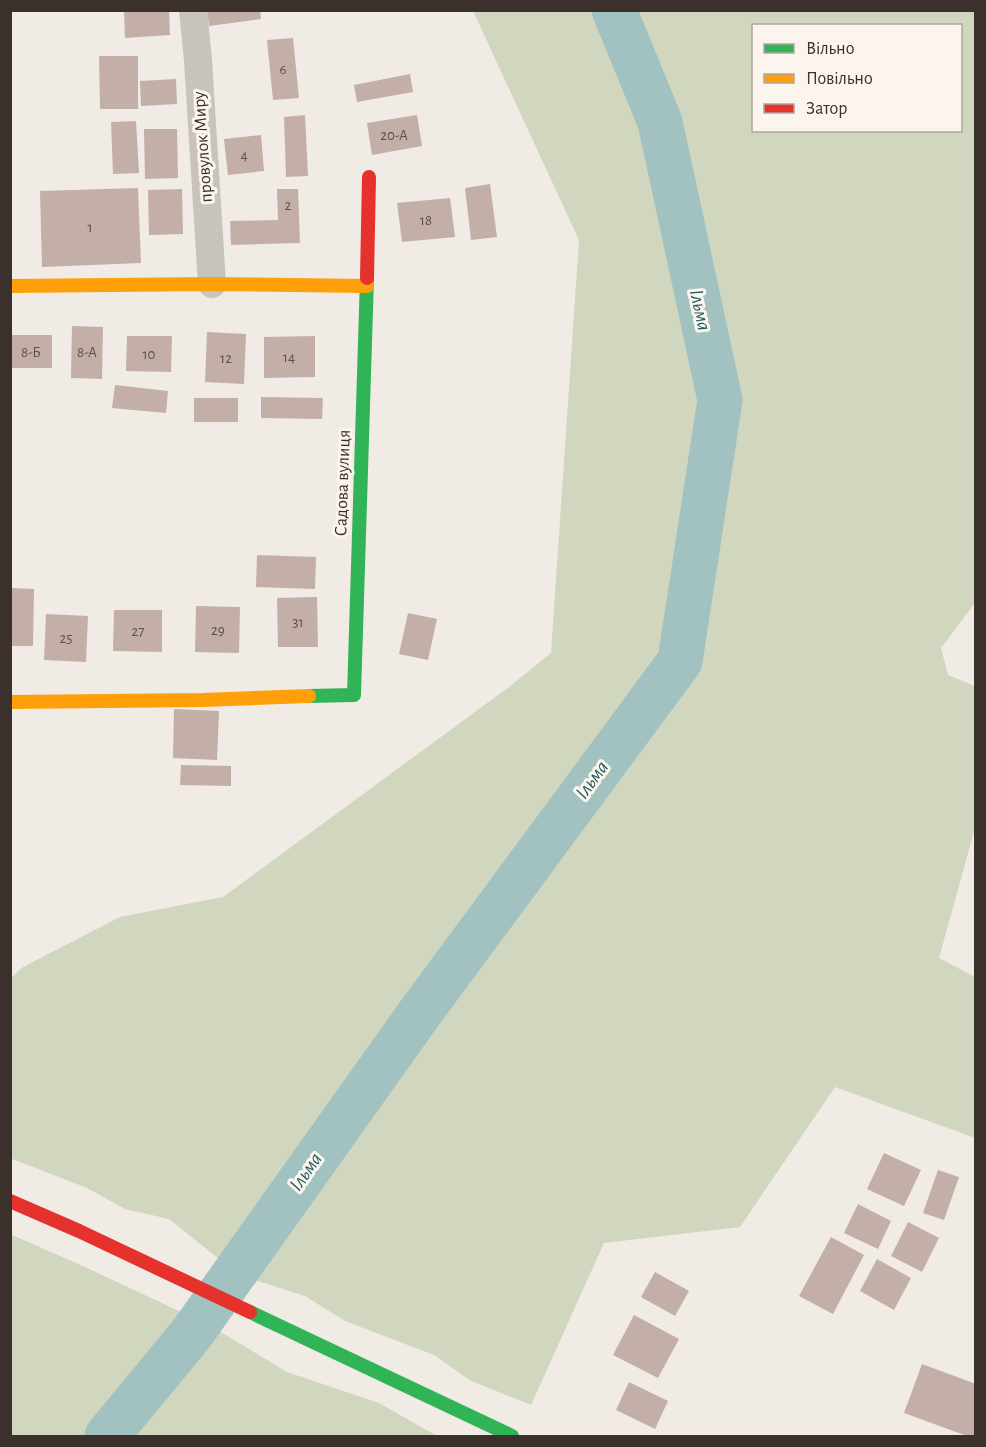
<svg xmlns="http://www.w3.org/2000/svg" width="986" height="1447" viewBox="0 0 986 1447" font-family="'Alegreya Sans',sans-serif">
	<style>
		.green { fill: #d1d6bf; fill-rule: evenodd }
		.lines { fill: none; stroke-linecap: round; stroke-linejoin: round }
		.river { stroke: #a1c2c1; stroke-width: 45 }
		.building { fill: #c3afa7 }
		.street { stroke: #c9c3be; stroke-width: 28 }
		.fast { stroke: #30b455; stroke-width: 14 }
		.slow { stroke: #ff9f0a; stroke-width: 14 }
		.jam { stroke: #e5322d; stroke-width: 14 }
		.labels { text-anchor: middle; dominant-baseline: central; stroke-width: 6; stroke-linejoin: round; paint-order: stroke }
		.number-label { font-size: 15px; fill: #5d504a }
		.street-label { font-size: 18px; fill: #3b302b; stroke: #fbf5ee }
		.water-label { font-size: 20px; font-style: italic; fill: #1f5a5e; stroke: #fbf5ee }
	</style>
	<rect width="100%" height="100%" fill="#f0ebe5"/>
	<path class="green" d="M473,11H976L975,603L941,648L948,675L975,686V828L939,958L975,977V1138L835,1087L740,1227L604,1243L531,1405L471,1381L434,1355L345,1321L305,1296L239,1275L169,1219L125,1209L87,1188L10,1158L11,978L23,967L120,917L223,897L509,687L551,653L579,240ZM754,26H960V130H754Z
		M10,1234L85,1267L209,1325L287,1372L379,1403L437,1436H11Z"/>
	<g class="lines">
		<path class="river" d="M107,1436L192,1333L419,1014L680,661L720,400L660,122L614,10"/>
	</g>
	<path class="building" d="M124,10H169L170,35L125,38Z
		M207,10H260L261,19L209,26Z
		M293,38L299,98L273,100L267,40Z
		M99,56H138V109H100Z
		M410,74L413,92L357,102L354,85Z
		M176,79L177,104L141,106L140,81Z
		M305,115L308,176L286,177L284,117Z
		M417,115L422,146L372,155L367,123Z
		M136,121L139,173L113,174L111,122Z
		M144,129H177L178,178L145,179Z
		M261,135L264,171L228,175L224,139Z
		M490,184L497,237L471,240L465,188Z
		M138,188L141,263L42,267L40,191Z
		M182,189L183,234L149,235L148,190Z
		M277,189H298L300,243L231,245L230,221L278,220Z
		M450,198L455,237L402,242L397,203Z
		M72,326L103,327L102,379L71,378Z
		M207,332L246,334L244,384L205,382Z
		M10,335H52V368H10Z
		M127,336H172L171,372L126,371Z
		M315,336V377L264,378V337Z
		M115,385L168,391L166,413L112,408Z
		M261,397L323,398L322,419L261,418Z
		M194,398H238V422H194Z
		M257,555L316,557L315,589L256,587Z
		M12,588L34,589L33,646H10Z
		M317,597L318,647H278L277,598Z
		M196,606L240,607L239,653L195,652Z
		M114,610H162V652L113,651Z
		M408,613L437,619L428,660L399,654Z
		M46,614L88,616L86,662L44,660Z
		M174,709L219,711L217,760L173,758Z
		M181,765L231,766V786L180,785Z
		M884,1153L921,1170L904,1206L867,1189Z
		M938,1170L959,1177L944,1220L923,1213Z
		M858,1204L891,1221L878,1249L844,1233Z
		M908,1222L939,1238L922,1272L891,1256Z
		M831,1237L864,1255L833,1314L799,1296Z
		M877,1259L911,1278L894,1310L860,1291Z
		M655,1272L689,1291L675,1316L641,1297Z
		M634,1315L679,1339L658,1378L613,1355Z
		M922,1364L976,1384V1436H967L904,1413Z
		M629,1382L668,1401L655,1429L616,1410Z"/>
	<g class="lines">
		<path class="street" d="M193,10L198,60L212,284"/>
		<path class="fast" d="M309,696L354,695L367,278
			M250,1312L512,1436"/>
		<path class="slow" d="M10,286L212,284L367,286
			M10,702L203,700L309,696"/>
		<path class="jam" d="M367,278L369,177
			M10,1201L79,1231L250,1312"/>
	</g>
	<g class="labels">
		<g class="number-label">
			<text x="283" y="69">6</text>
			<text x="394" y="135">20-А</text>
			<text x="244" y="155">4</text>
			<text x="288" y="205">2</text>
			<text x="426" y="220">18</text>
			<text x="90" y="227">1</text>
			<text x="31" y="352">8-Б</text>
			<text x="87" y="352">8-А</text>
			<text x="149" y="354">10</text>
			<text x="289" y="357">14</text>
			<text x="226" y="358">12</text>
			<text x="298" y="622">31</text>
			<text x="218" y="630">29</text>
			<text x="138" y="631">27</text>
			<text x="66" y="638">25</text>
		</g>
		<g class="street-label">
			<text transform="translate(203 147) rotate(-94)">провулок Миру</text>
			<text transform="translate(343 483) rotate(-88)">Садова вулиця</text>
		</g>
		<g class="water-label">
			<text transform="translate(700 310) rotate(78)">Ільма</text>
			<text transform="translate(592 780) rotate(-54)">Ільма</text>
			<text transform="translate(306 1172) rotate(-55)">Ільма</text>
		</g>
	</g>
	<rect width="986" height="1447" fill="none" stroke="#3b302b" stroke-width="24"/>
	<rect x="752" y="24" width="210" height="108" fill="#fbf5ee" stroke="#aea6a0" stroke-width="1.5"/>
	<rect x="764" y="44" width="30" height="9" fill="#30b455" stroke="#aea6a0" stroke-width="1.5"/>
	<text x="806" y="54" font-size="18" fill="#3b302b">Вільно</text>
	<rect x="764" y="74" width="30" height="9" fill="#ff9f0a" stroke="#aea6a0" stroke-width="1.5"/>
	<text x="806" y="84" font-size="18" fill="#3b302b">Повільно</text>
	<rect x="764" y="104" width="30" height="9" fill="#e5322d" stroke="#aea6a0" stroke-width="1.5"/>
	<text x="806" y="114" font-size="18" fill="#3b302b">Затор</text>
</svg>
